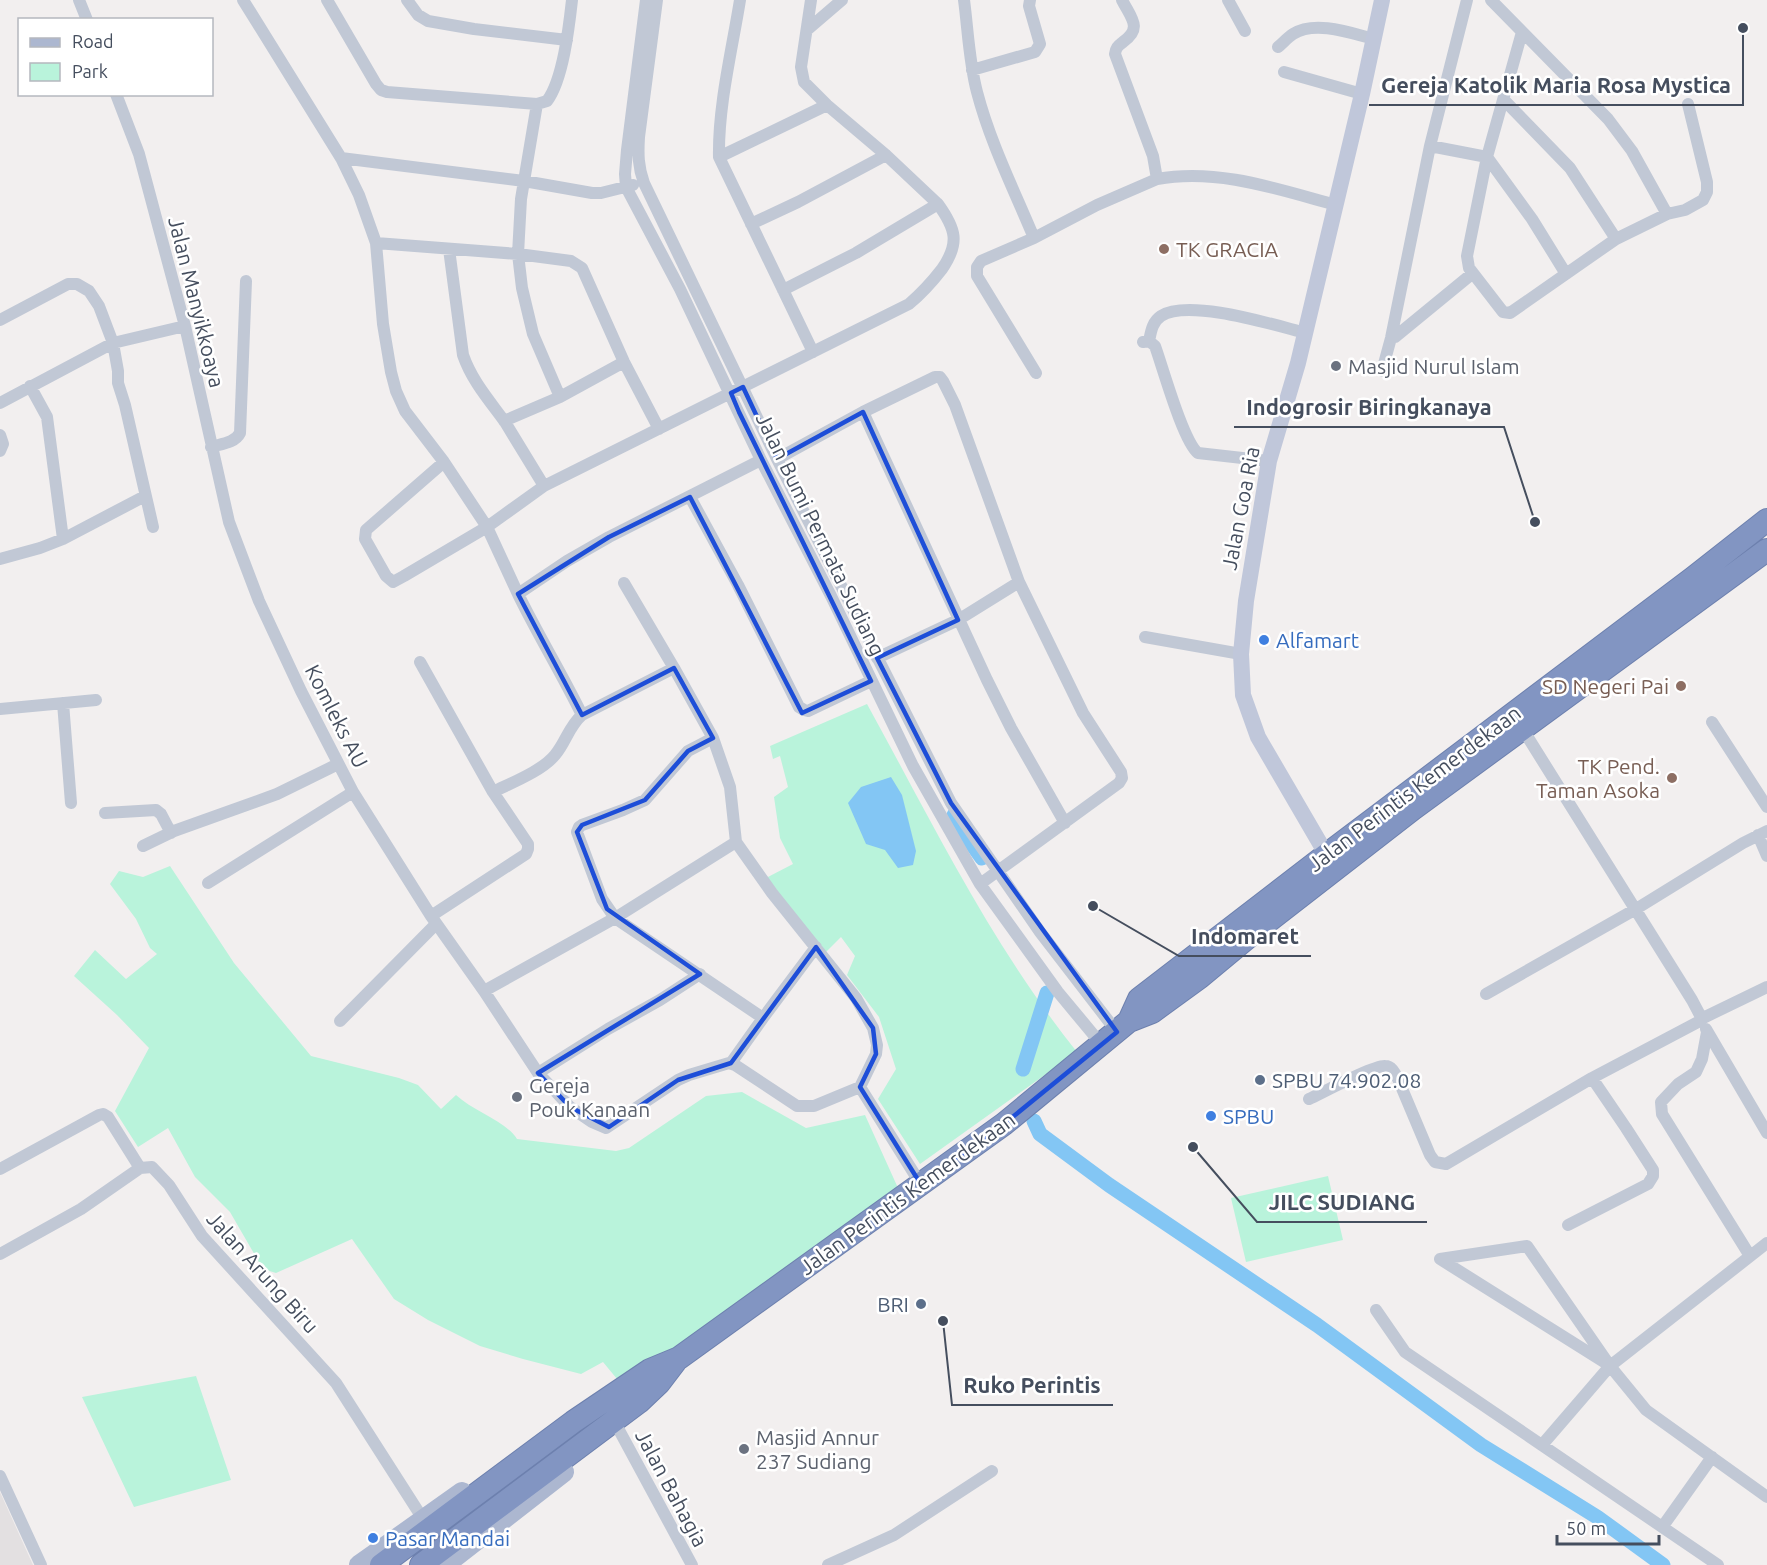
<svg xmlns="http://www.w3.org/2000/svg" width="1767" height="1565" viewBox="0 0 1767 1565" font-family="Ubuntu,sans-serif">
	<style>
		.education { fill: #e3e0e1 }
		.green { fill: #b9f3db }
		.water { fill: #83c6f4 }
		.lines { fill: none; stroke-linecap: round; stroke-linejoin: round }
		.canal { stroke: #83c6f4; stroke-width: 15 }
		.highway-casing { stroke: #6d80ae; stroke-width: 24 }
		.street { stroke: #c1c8d5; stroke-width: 12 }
		.secondary { stroke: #c0c7da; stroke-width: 16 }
		.primary { stroke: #acb7d0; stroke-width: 20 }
		.highway { stroke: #8295c2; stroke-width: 22 }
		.marked { fill: none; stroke: #1d4ed8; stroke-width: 4.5; stroke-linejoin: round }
		.education-dot { fill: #8d6e63; stroke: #fff; stroke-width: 2 }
		.worship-dot { fill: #6b7280; stroke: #fff; stroke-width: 2 }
		.shop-dot { fill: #3f7fe0; stroke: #fff; stroke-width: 2 }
		.service-dot { fill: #5c6f8a; stroke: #fff; stroke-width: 2 }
		.labels { text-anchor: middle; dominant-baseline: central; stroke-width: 5; stroke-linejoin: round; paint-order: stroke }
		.education-label { font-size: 21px; fill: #785e54; stroke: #fff; text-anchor: end }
		.street-label { font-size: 21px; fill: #454e5e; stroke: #fff }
		.worship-label { font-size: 21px; fill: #5b616d; stroke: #fff; text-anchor: start }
		.shop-label { font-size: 21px; fill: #366cbe; stroke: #fff; text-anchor: start }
		.service-label { font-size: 21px; fill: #4e5e75; stroke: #fff; text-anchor: start }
		.leader { fill: none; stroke: #454e5e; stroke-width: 2 }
		.callout-dot { fill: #454e5e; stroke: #fff; stroke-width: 2 }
		.callout-label { font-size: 22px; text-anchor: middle; font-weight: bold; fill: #454e5e; stroke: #fff; stroke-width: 5; stroke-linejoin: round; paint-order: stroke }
	</style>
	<rect width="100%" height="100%" fill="#f2efef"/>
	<path class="education" d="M0,1492L33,1565H0Z"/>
	<path class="green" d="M867,704C932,822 992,946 1077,1052L920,1164L878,1099L896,1069L879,1017L847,975L855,956L841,937L824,954L764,879L793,864L780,838L774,797L788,787L780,756L773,759L770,746Z
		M170,866L234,963L311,1056L399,1078L418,1085L441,1109L456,1095C473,1111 506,1121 517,1139L616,1151L629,1148L706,1096L742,1092L806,1128L865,1115L898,1188L622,1385L603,1362L581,1374L523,1359L480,1346L428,1320L394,1299L352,1239L276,1273L263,1269L230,1212L195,1177L168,1128L138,1147L115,1111L149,1048L117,1015L74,976L95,950L126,979L157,954L150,948L136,919L110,884L119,871L143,877Z
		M1328,1176L1343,1240L1246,1262L1231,1198Z
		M196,1376L231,1480L134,1507L82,1397Z"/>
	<path class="water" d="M891,777L902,795L916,851L913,865L898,868L885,850L866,844L848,803L861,787Z"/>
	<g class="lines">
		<path class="canal" d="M954,815L964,833L982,858
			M1023,1069L1047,993
			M1034,1121L1040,1134L1109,1185L1317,1325L1481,1445L1597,1517L1663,1565"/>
		<defs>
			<path id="highway" d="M1129,1021L1139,999L1326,855L1693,578L1767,520
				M381,1565L573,1422L650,1370L679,1358L1004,1124L1129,1021L1152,1012L1200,977L1253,933L1414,808L1767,550
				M421,1565L639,1402L659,1383L675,1362"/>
		</defs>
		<use href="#highway" class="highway-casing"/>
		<path class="street" d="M79,0L87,20
			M243,0L341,158L524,181L592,193H601L633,185
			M327,0L376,84L381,90L387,92L537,104L547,101C563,80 569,27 572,0
			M407,0L418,15L428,21L474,29L567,40
			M646,0L627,150L625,174L626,187L680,289L761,460L831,596L913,766L980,884L1058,992L1102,1045
			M657,0L639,137C638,154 638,167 644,183L777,459L951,803L1040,932L1117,1032
			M740,0C732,50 718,106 719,157L813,352
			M811,0L801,67L804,82L827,105L886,155L938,204
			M964,0C968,30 969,62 977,92C990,142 1014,190 1034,238
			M1228,0L1245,31
			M1491,0L1608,119L1632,151L1667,214
			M807,30L842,0
			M1522,32L1487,157L1467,256L1469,268L1503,312L1510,313L1616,239L1667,214L1685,210L1703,200L1707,192V182L1688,104
			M1278,47C1283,43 1287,38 1293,34C1315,20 1351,33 1374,39
			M972,70L1035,52L1040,44L1029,6L1030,0
			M1284,72L1362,94
			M116,94L139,154L185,326L229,522L259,601L301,691L353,792L431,916L484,991L538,1073L570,1107L592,1122L606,1128L678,1080L689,1075L729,1063L735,1065L797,1106H814L860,1087L920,1183
			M1504,100L1570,168L1616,239
			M537,104L521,199L518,254L522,288L533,334L560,397
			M1430,146L1487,157L1532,219L1566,274
			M719,157L827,105
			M341,158L359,195L376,243L383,324L391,372L396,391L405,411L444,462L487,527L518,594
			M1157,179C1218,168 1277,189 1336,205
			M751,224L798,202L886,155
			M376,243L518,254L571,261L582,268L624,362L659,429
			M449,249L463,355C472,381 489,400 505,422C518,443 531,465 544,486
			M0,320L68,284H77L89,291L99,306L113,343L118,371V383L125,405L153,527
			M1391,338L1395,337L1473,273
			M1149,341C1151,332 1152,322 1161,316C1188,298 1274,325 1306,333
			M1143,342L1149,341L1155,346C1163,368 1183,441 1198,453L1269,461
			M1382,371L1391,338L1430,146L1467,0
			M1036,373L977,276V267L981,261L1034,238L1097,205L1157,179L1153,156L1115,54C1116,47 1118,46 1123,42C1143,28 1131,18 1122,0
			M30,386L47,417L63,539
			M0,403L113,343L185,326
			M863,412L935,377H940L943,381L955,405L1019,582
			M504,421L560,397L624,362
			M0,435L3,444L0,451
			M211,447C221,444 235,443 240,433L246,281
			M777,459L863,412L987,680L1011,728L1065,823
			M444,462L366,530L365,539L386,576L393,582L404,576L487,527L544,486L909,304C922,293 932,282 942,269C960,243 956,229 938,204L856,253L783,290
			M690,497L738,585L799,707L804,710L808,711L871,681
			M0,559L40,548L63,539L145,496
			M624,583L674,668
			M1145,637L1241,654
			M877,658L958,620L1019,582L1083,713L1121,772L1122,778L1119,783L980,884
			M420,662L493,792
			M63,703L71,803
			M0,709L96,700
			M582,715L674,668L713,738
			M1712,722L1767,807
			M105,813L156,810L161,814L171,833
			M1758,835L1767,856
			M143,846L174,831L277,794L338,764
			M208,883L353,792
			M431,916L526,854L528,849V844L493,792C511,783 542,771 555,755C566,742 569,726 582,715C562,674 538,635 518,594L567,561L609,537L761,460
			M484,991L615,918L736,842
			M1486,994L1636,909L1743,843L1767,831
			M763,1018L816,947
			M1701,1019L1767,987
			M340,1021L436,924
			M1706,1029L1767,1133
			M1707,1032L1702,1059L1696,1072L1678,1084L1661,1102L1662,1114L1750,1256
			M731,1063L763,1018L615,918L602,899L577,832L579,827L582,825L623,810L645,800L688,751L713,738L730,787L736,842L772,893L856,998L873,1028L877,1045L876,1054L860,1087
			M538,1073L608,1029L660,1000L700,974
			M1309,1099C1322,1093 1374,1065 1385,1066C1392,1066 1395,1073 1398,1079L1430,1155L1435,1162L1446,1164L1592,1078L1700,1021L1701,1017L1692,1000L1522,728
			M0,1169L99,1115L103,1114L108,1117L140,1168
			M1568,1225L1648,1184L1653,1176V1170L1626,1128L1592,1078
			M0,1254L81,1209L140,1168L152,1167L169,1185L202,1236L336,1383L423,1519
			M1440,1259L1527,1246L1610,1366L1646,1410L1767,1497
			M1440,1259L1604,1362
			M1376,1310L1405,1352L1718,1565
			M619,1430L692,1565
			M1542,1445L1610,1366L1767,1243
			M0,1476L41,1565
			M1663,1526L1712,1457
			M828,1565L894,1535L992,1471"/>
		<path class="secondary" d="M1332,864L1258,737L1243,695L1241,654L1246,601L1269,461L1298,363L1362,94L1382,0"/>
		<path class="primary" d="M359,1565L462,1492
			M445,1565L564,1472"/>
		<use href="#highway" class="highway"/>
	</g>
	<path class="marked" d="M743,387L777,459L863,412L958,620L877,658L951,803L1117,1032L1004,1124L920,1183L860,1087L876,1054L873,1028L816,947L731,1063L678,1080L609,1127L570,1107L538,1073L700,974L607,909L577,832L582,825L645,800L688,751L713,738L674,668L582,715L518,594L609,537L690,497L802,713L871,681L739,412L731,393Z"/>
	<g class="education-dot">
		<circle cx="1164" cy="249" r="6"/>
		<circle cx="1681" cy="686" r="6"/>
		<circle cx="1672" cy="778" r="6"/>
	</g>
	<g class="worship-dot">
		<circle cx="1336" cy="366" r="6"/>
		<circle cx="517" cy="1097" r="6"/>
		<circle cx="744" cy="1449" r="6"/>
	</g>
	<g class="shop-dot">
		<circle cx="1264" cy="640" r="6"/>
		<circle cx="1211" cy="1116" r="6"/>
		<circle cx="373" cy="1538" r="6"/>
	</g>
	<g class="service-dot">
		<circle cx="1260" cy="1080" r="6"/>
		<circle cx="921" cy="1304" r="6"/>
	</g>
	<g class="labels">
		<g class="education-label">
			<text x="1176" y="249" text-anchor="start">TK GRACIA</text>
			<text x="1669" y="686">SD Negeri Pai</text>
			<text x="1660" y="766">TK Pend.<tspan x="1660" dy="24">Taman Asoka</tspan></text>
		</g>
		<g class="street-label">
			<text transform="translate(197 302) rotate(76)">Jalan Manyikkoaya</text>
			<text transform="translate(1240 508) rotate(-79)">Jalan Goa Ria</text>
			<text transform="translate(821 534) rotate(64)">Jalan Bumi Permata Sudiang</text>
			<text transform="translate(337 716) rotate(63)">Komleks AU</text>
			<text transform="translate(1414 788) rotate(-37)">Jalan Perintis Kemerdekaan</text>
			<text transform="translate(907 1193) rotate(-36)">Jalan Perintis Kemerdekaan</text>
			<text transform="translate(263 1272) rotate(48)">Jalan Arung Biru</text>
			<text transform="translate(672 1488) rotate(62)">Jalan Bahagia</text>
		</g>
		<g class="worship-label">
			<text x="1348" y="366">Masjid Nurul Islam</text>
			<text x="529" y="1085">Gereja<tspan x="529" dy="24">Pouk Kanaan</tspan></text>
			<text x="756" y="1437">Masjid Annur<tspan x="756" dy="24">237 Sudiang</tspan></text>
		</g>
		<g class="shop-label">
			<text x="1276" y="640">Alfamart</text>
			<text x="1223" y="1116">SPBU</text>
			<text x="385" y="1538">Pasar Mandai</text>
		</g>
		<g class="service-label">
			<text x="1272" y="1080">SPBU 74.902.08</text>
			<text x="909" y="1304" text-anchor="end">BRI</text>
		</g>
	</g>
	<path class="leader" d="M1743 28L1743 105H1369M1535 522L1504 427H1234M1093 906L1179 956H1311M1193 1147L1257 1222H1427M943 1321L952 1405H1113"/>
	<g class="callout-dot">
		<circle cx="1743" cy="28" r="6"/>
		<circle cx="1535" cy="522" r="6"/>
		<circle cx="1093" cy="906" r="6"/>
		<circle cx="1193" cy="1147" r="6"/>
		<circle cx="943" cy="1321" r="6"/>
	</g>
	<g class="callout-label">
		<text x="1556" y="93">Gereja Katolik Maria Rosa Mystica</text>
		<text x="1369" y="415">Indogrosir Biringkanaya</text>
		<text x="1245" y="944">Indomaret</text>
		<text x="1342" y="1210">JILC SUDIANG</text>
		<text x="1032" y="1393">Ruko Perintis</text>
	</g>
	<rect x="18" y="18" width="195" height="78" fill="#ffffff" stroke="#b5b8bf" stroke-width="1.5"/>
	<rect x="30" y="38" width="30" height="9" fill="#acb7d0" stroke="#b5b8bf" stroke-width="1.5"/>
	<text x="72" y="48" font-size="18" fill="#454e5e">Road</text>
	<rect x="30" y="63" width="30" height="18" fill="#b9f3db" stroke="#b5b8bf" stroke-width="1.5"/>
	<text x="72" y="78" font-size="18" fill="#454e5e">Park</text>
	<path d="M1557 1535v9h102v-9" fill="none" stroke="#454e5e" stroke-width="3"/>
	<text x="1566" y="1535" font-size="18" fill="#454e5e" stroke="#ffffff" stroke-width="4.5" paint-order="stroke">50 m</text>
</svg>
